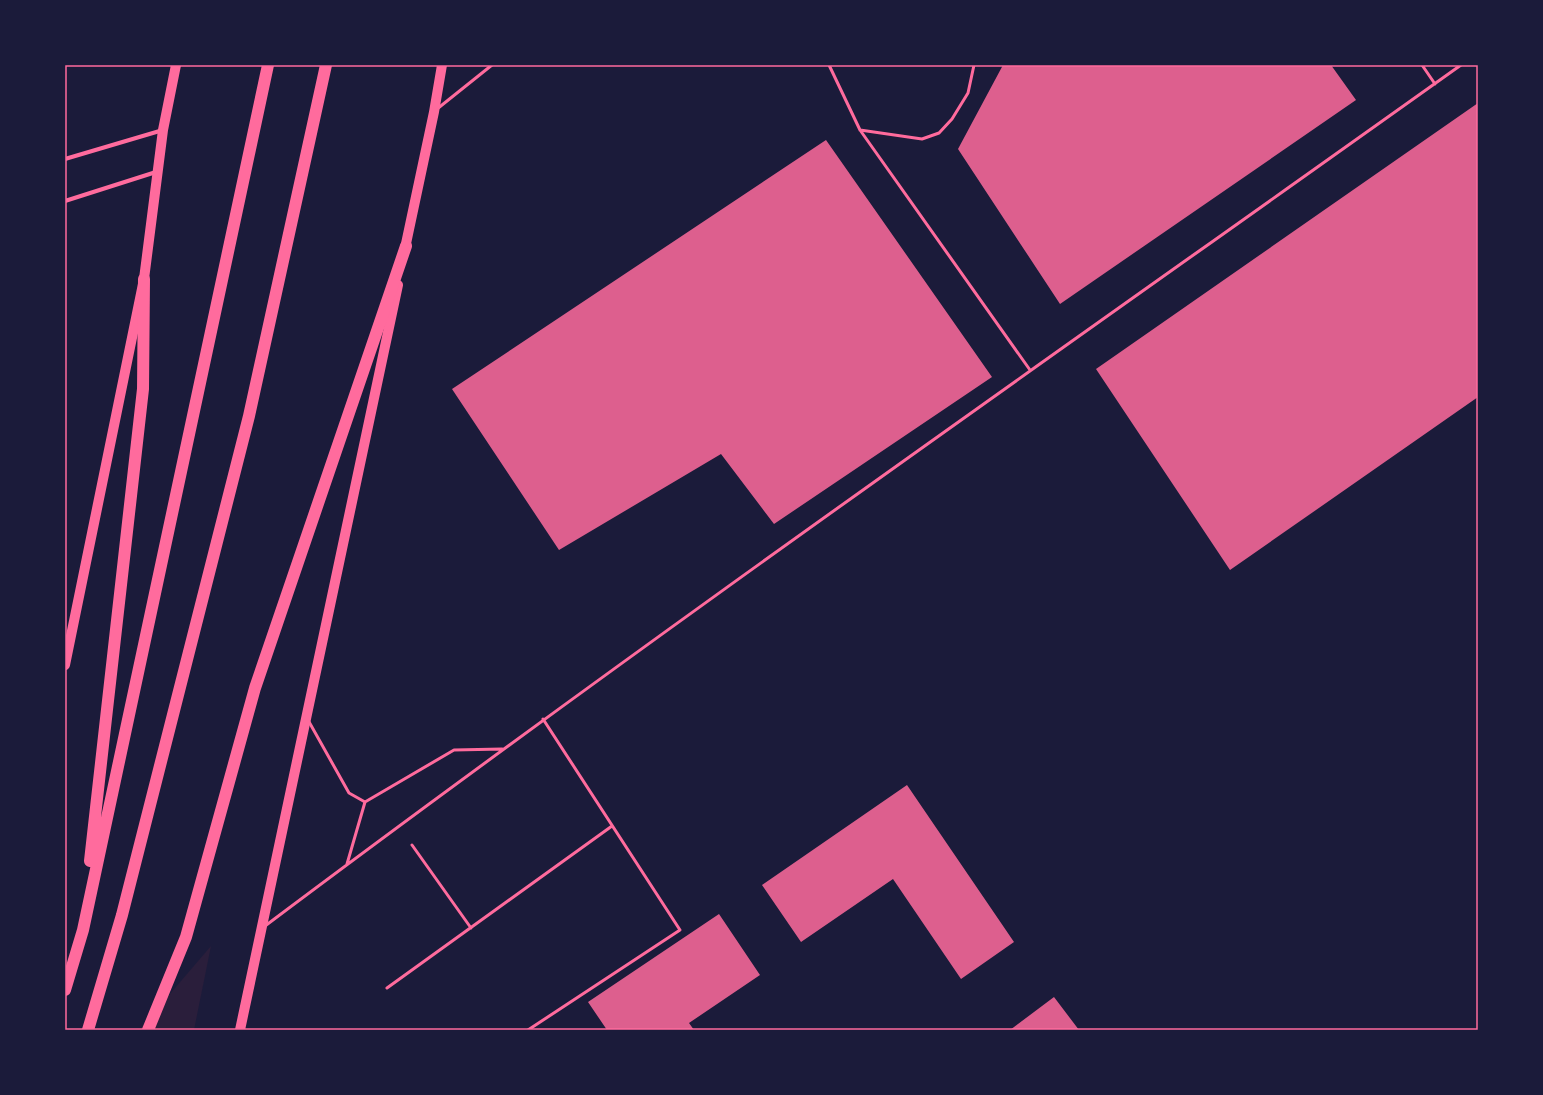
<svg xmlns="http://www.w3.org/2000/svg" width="1543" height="1095" viewBox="0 0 1543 1095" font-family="Raleway,sans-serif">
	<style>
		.green { fill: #2a1e3b }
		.building { fill: #dd5f8e }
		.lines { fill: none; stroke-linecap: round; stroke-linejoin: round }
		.service { stroke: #ff6b9d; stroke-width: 3 }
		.minor { stroke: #ff6b9d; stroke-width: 4 }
		.primary { stroke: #ff6b9d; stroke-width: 10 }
		.motorway { stroke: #ff6b9d; stroke-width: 12 }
		.neatline { fill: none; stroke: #ff6b9d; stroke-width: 1.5 }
	</style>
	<rect width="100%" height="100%" fill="#1b1b3a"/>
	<path class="green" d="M211,946L194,1030H139Z"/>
	<path class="building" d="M1003,65H1331L1356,100L1060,304L958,149Z
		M1478,103V397L1230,570L1096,369Z
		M826,140L992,377L774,524L721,454L559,550L452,389Z
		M907,785L1014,942L961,979L893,879L801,942L762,885Z
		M719,914L760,975L689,1023L694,1030H607L588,1002Z
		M1054,997L1079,1030H1010Z"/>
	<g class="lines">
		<path class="service" d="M829,65L860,130L1030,370
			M1422,65L1435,84
			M437,109L492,65
			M860,130L922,139L939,133L952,119L968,93L974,65
			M308,720L349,793L365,802L454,750L502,749
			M412,845L471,928
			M347,864L365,802
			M265,926C658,631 1061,350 1461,65
			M387,988L612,826
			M528,1030L680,930L543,719"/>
		<path class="minor" d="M65,159L163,130
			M65,201L156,172"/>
		<path class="primary" d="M404,253L434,112L442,65
			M65,665L144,279L163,130L176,65
			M240,1030L398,285"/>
		<path class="motorway" d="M90,861L143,389L144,279
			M65,990L83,930L268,65
			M88,1030L122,915L249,416L326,65
			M148,1030L186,937L255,688L406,246"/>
	</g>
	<rect width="1543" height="1095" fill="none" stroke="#1b1b3a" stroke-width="132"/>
	<rect x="66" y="66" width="1411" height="963" class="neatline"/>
</svg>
